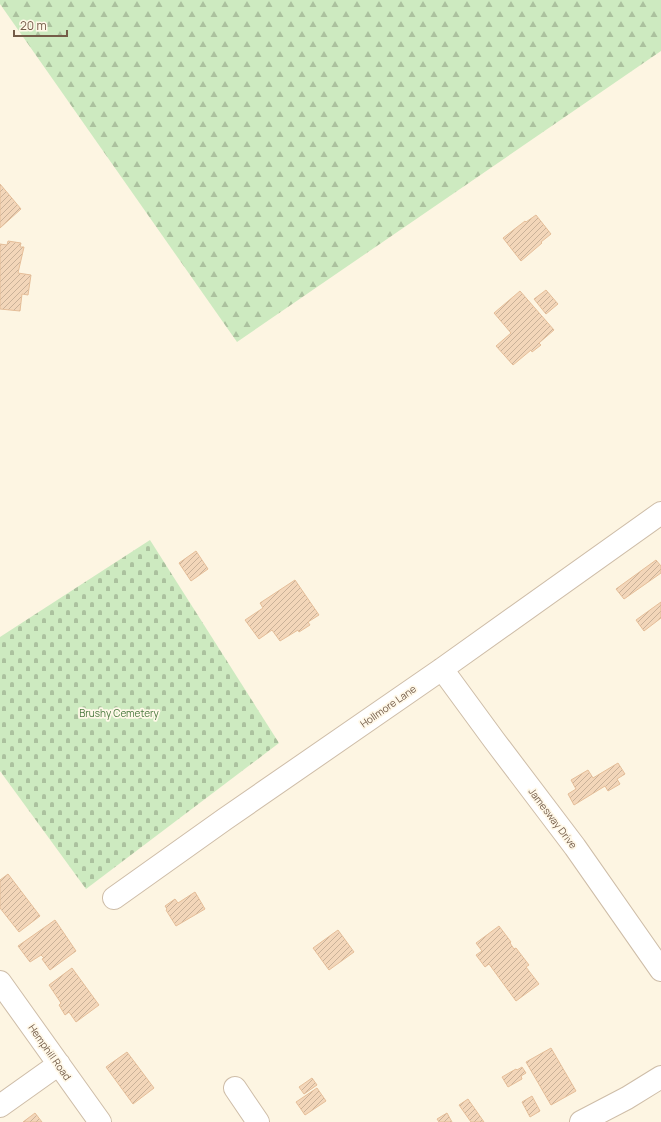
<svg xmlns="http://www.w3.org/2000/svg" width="661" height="1122" viewBox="0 0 661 1122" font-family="Manrope,sans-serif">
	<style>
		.forest { fill: url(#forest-firs) }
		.cemetery { fill: url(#cemetery-stones) }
		.building { fill: url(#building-hatch); stroke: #e5be99 }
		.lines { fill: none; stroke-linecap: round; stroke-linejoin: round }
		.minor-casing { stroke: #cebda8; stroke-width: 24 }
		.minor { stroke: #fff; stroke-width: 22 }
		.labels { text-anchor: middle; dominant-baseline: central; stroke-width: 3.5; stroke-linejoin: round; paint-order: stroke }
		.street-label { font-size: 10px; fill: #745c48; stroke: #fff8e8 }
		.park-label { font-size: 10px; fill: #4c7a40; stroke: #fff8e8 }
	</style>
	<defs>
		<pattern id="forest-firs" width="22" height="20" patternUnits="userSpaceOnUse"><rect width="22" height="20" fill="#cdeac0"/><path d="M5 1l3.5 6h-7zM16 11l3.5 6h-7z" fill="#abc19e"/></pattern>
		<pattern id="cemetery-stones" width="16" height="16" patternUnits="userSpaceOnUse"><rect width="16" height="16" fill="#cdeac0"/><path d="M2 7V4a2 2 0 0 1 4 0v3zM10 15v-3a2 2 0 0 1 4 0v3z" fill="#abc19e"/></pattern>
		<pattern id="building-hatch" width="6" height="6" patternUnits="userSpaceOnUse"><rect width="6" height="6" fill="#f3d6b9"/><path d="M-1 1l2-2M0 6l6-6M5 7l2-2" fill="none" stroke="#c9b198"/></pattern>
	</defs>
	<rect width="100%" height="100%" fill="#fdf5e2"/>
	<path class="forest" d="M0,0H661V51L237,342L0,4Z"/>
	<path class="cemetery" d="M150,540L279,743L86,889L0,771V637Z"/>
	<path class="building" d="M0,184L21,209L0,228Z
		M536,215L551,234L541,242L542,243L521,261L503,238L525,221L526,222Z
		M8,241L21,243L20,247H24L18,273L31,275L28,295L22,294L20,311L0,309V244L7,245Z
		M546,290L558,304L546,314L534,299Z
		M520,291L554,330L539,343L541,345L532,352L531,350L513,365L496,346L511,333L494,313Z
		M196,551L208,569L191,581L179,563Z
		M656,560L661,566V573L624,599L616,589Z
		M295,580L319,615L308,622L310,625L299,632L298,630L280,641L272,630L259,639L245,620L263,608L260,603Z
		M661,602V618L644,631L636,620Z
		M618,763L625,774L617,779L620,784L608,791L605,786L574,805L568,794L576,789L571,780L588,770L593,778Z
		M8,874L40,916L19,932L0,908V880Z
		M195,892L205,909L176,926L166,910L167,909L165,906L175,899L178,903Z
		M55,920L76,951L50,970L42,959L44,958L41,955L30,962L18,946Z
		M499,926L511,942L510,943L514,949L516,948L529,965L526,967L539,984L516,1001L489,964L485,967L476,955L482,951L476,943Z
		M338,930L354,952L329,970L313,948Z
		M72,968L99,1005L76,1022L69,1012L65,1015L59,1005L61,1003L49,985Z
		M551,1048L576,1091L551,1105L526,1062Z
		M127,1052L154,1088L133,1104L106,1067Z
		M522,1067L526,1073L521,1076L522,1079L508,1087L502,1077L516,1069L517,1070Z
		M312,1078L317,1085L304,1094L299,1087Z
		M317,1088L326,1101L305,1115L296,1102Z
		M532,1096L540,1111L530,1117L522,1102Z
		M468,1099L484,1122H471L459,1105Z
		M35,1113L42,1122H23Z
		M447,1113L452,1122H439L437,1119Z"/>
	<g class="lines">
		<defs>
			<path id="minor" d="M442,669L494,740L575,847L661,970
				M114,898L225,819L442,669L661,513
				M0,982L100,1122
				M235,1088L258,1122
				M0,1106L59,1064
				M581,1122L627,1098L661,1077"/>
		</defs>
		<use href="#minor" class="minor-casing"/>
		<use href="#minor" class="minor"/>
	</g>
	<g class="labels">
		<g class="street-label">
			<text transform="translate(388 706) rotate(-35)">Hollmore Lane</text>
			<text transform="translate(553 818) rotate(53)">Jamesway Drive</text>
			<text transform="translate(50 1052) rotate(55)">Hemphill Road</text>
		</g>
		<g class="park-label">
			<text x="119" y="713">Brushy Cemetery</text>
		</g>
	</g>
	<path d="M14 30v6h53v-6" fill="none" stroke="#745c48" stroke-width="2"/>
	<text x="20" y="30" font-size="12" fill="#745c48" stroke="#fff8e8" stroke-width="3" paint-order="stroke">20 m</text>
</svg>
